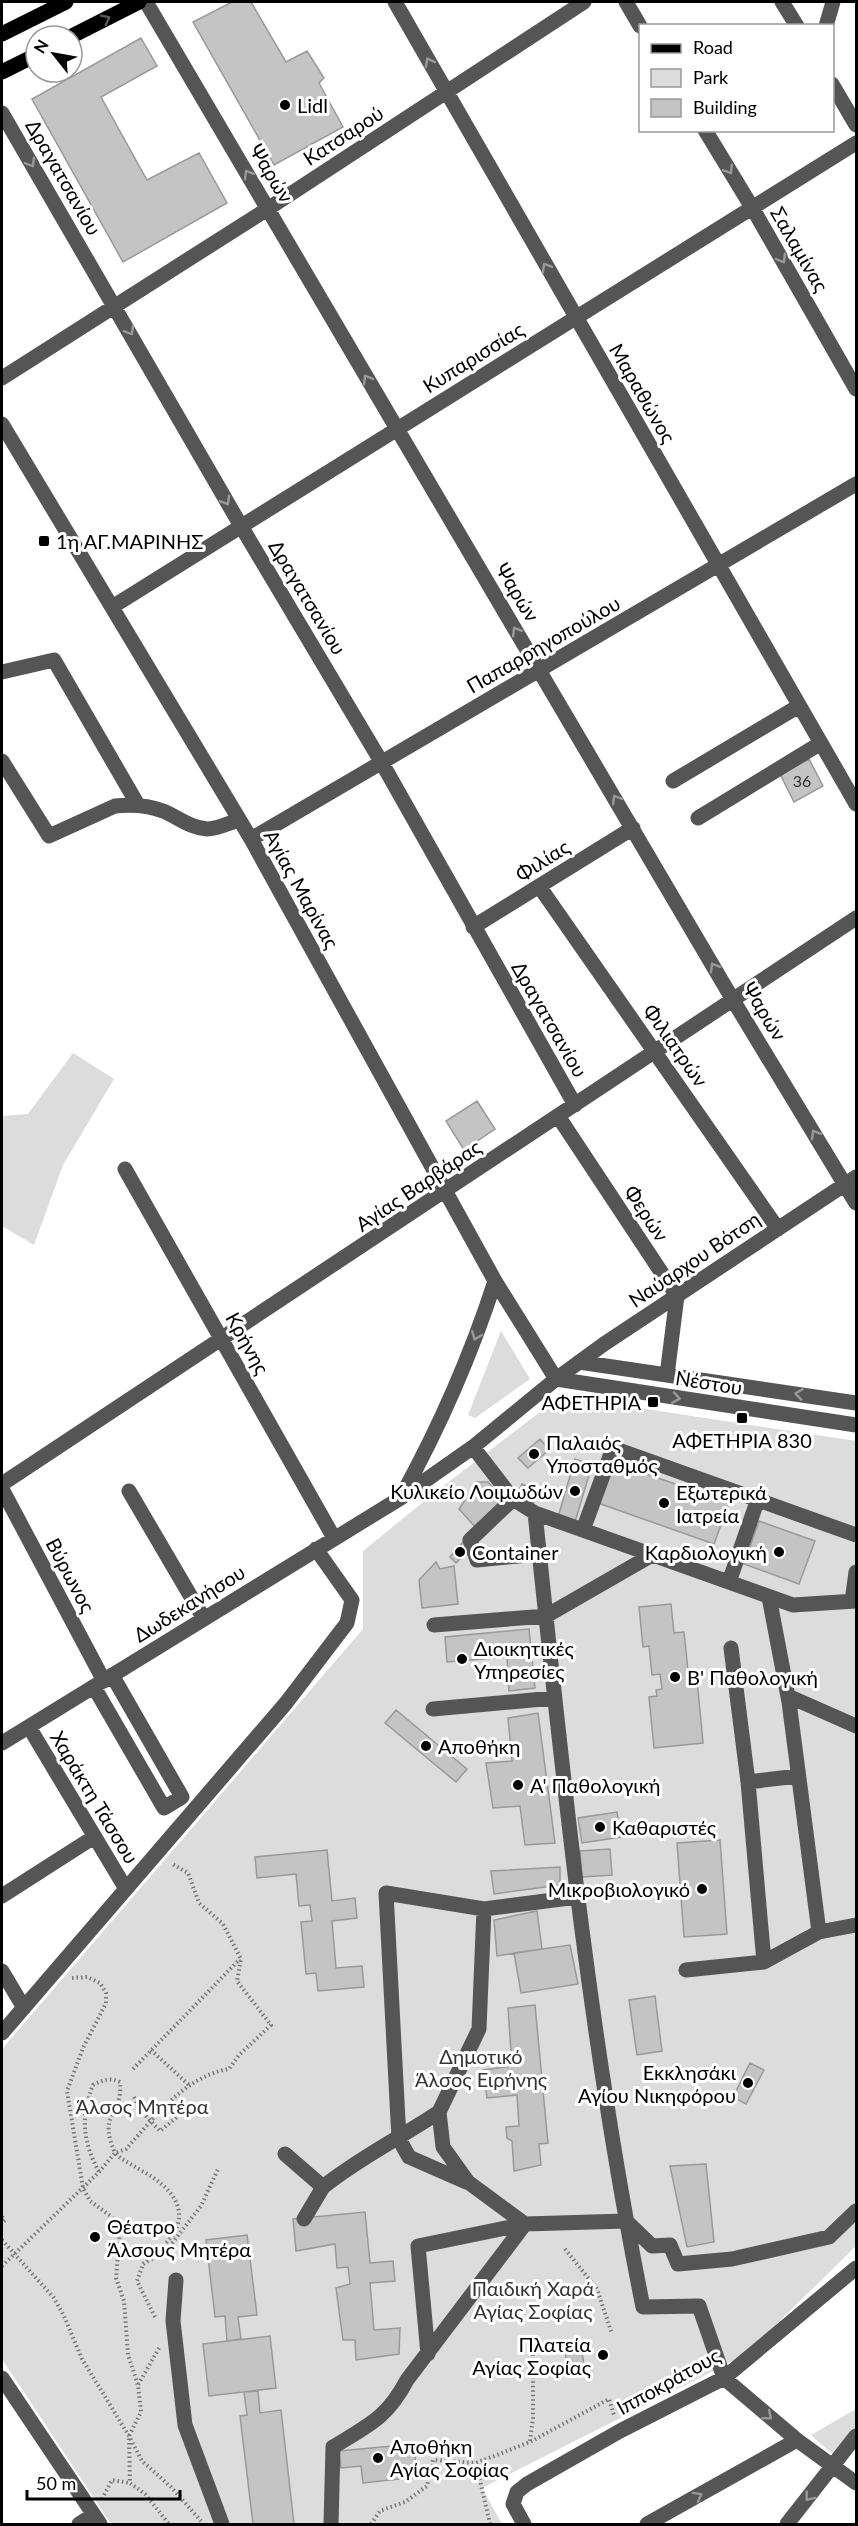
<svg xmlns="http://www.w3.org/2000/svg" width="858" height="2526" viewBox="0 0 858 2526" font-family="Lato,sans-serif">
	<style>
		.green { fill: #dcdcdc }
		.building { fill: #c4c4c4; stroke: #999; stroke-width: 1.5 }
		.lines { fill: none; stroke-linecap: round; stroke-linejoin: round }
		.path { stroke: #777; stroke-width: 4; stroke-dasharray: 1.5 3; stroke-linecap: butt }
		.minor { stroke: #555; stroke-width: 15 }
		.major { stroke: #000; stroke-width: 15 }
		.oneway { stroke: #595959 }
		.oneway2 { stroke: #999 }
		.poi-dot { fill: #000; stroke: #fff; stroke-width: 2 }
		.labels { text-anchor: middle; dominant-baseline: central; stroke-width: 6; stroke-linejoin: round; paint-order: stroke }
		.number-label { font-size: 16px; fill: #313131 }
		.poi-label { font-size: 20px; fill: #000; stroke: #fff; text-anchor: start }
		.street-label { font-size: 20px; fill: #000; stroke: #fff }
		.park-label { font-size: 20px; fill: #333; stroke: #fff }
	</style>
	<rect width="100%" height="100%" fill="#fff"/>
	<path class="green" d="M73,1053L114,1079L63,1165L34,1245L2,1226V1116L28,1114Z
		M501,1331L530,1379L475,1418L468,1415Z
		M561,1396L856,1441V2246L745,2355L482,2488L502,2524H111L2,2359V2049L363,1629V1551L438,1490Z
		M856,2409V2438L840,2461L811,2435Z"/>
	<path class="building" d="M232,2H251L286,62L307,51L324,78L319,83L343,127L274,165L193,22Z
		M141,38L157,66L101,97L147,180L199,153L227,203L123,262L32,99Z
		M809,759L823,786L794,802L780,774Z
		M477,1101L495,1129L464,1150L446,1121Z
		M540,1439L549,1450L528,1468L518,1458Z
		M575,1459L592,1465L575,1522L558,1517Z
		M613,1462L729,1503L714,1544L598,1503Z
		M477,1482H488L506,1503L477,1529L459,1509Z
		M522,1484L539,1491L533,1504L516,1497Z
		M759,1521L815,1541L799,1584L744,1564Z
		M464,1541L471,1547L456,1563L450,1557Z
		M436,1562L440,1569L454,1566L458,1604L422,1608L419,1580Z
		M671,1604L674,1633L684,1632L689,1680L697,1679L703,1743L654,1748L649,1697L657,1696L656,1690L662,1689L660,1674L652,1675L649,1646L643,1647L639,1607Z
		M529,1629L535,1688L509,1691L507,1657L447,1662L445,1637Z
		M396,1710L467,1769L456,1782L385,1723Z
		M538,1713L555,1843L525,1845L520,1806L493,1808L486,1763L512,1761L508,1718Z
		M617,1812L621,1837L582,1843L578,1818Z
		M720,1840L727,1934L684,1937L677,1843Z
		M610,1849L612,1875L582,1877L580,1851Z
		M327,1850L332,1901L355,1898L357,1918L332,1921L336,1968L362,1966L364,1987L318,1991L316,1973L306,1974L301,1922L312,1921L310,1905L299,1906L296,1874L257,1878L255,1857Z
		M560,1867V1885L494,1894L491,1871Z
		M537,1911L542,1949L497,1956L494,1920Z
		M570,1945L578,1984L521,1993L514,1953Z
		M655,1996L662,2051L637,2055L629,2000Z
		M535,2005L548,2143L539,2144L541,2165L514,2171L512,2141L507,2138L506,2127L519,2126L517,2095L487,2098L483,2070L512,2066L508,2008Z
		M750,2063L764,2070L746,2104L733,2097Z
		M706,2164L714,2242L687,2247L670,2166Z
		M365,2212L370,2263L393,2261L395,2281L370,2283L374,2330L400,2328L399,2354L356,2360L355,2340H343L336,2288L350,2284L348,2267L337,2268L335,2244L296,2251L293,2219Z
		M247,2235L257,2315L238,2317L241,2339L227,2341L225,2316L215,2317L206,2240Z
		M270,2336L276,2388L209,2396L203,2344Z
		M580,2341L585,2370L568,2373L564,2342Z
		M258,2391L260,2413L281,2410L294,2524H253L240,2416L247,2415L244,2392Z
		M414,2444L417,2477L363,2483L361,2466L341,2468L339,2451Z"/>
	<g class="lines">
		<path class="path" d="M72,1978L87,1977L100,1983L106,1993V2003L83,2048L67,2091L83,2188L90,2201L112,2217L120,2230L116,2278L124,2301L128,2355L138,2385
			M151,2050L190,2086
			M133,2069L240,1959
			M134,2097L141,2111L160,2131L177,2117
			M2,2217L5,2220L2,2223
			M2,2240L54,2298L64,2316L82,2359L129,2436L142,2461L171,2487L201,2521
			M565,2249L597,2289L612,2334
			M143,2264C154,2254 170,2242 176,2229C188,2203 163,2182 142,2171C132,2164 124,2162 115,2153L126,2149C154,2118 185,2076 229,2069L239,2055L271,2025L237,1981L241,1959L223,1924L199,1903L188,1873L171,1863
			M2,2266L99,2172L115,2153C97,2112 123,2117 120,2082C110,2077 103,2080 93,2085C80,2118 83,2142 99,2172
			M155,2317L137,2281L143,2264L166,2251L201,2206L218,2169
			M159,2348L138,2385L141,2412L129,2436L130,2483L145,2494L169,2524
			M530,2441L533,2418V2353
			M102,2499L112,2480L130,2483
			M371,2524L380,2511L405,2502L427,2486L433,2460L476,2463
			M490,2524L476,2463L530,2442L609,2399L614,2415"/>
		<path class="minor" d="M146,2L733,1000L856,1203
			M395,2L856,804
			M626,2L640,26
			M782,2L797,26
			M826,26L833,2
			M832,84L856,125
			M2,113L241,526L382,763L575,1105
			M705,130L753,209L856,389
			M2,378L269,208L584,2
			M2,424L251,839L495,1281L556,1379
			M112,607L856,143
			M2,672L54,660L138,805
			M2,761L49,836L115,806C132,804 147,805 163,811C178,817 190,828 207,829C217,829 229,823 239,820
			M673,781L799,706
			M698,818L821,743
			M251,839L856,484
			M539,886L778,1229
			M473,927L633,828
			M558,1116L677,1296L667,1375
			M125,1169L334,1538
			M579,1362L856,1403
			M556,1379L856,1425
			M473,1447L513,1499L535,1513C563,1779 590,2045 643,2307L699,2306L724,2378L797,2440L856,2483
			M2,1484L856,918
			M2,1489L104,1681
			M129,1491L204,1619
			M402,1495C440,1426 471,1355 495,1281
			M513,1499L470,1540L477,1560L539,1554
			M535,1513L793,1605L856,1601
			M583,1530L613,1448L856,1535
			M729,1582L758,1499
			M769,1597L789,1702L819,1932
			M852,1601L856,1572
			M434,1625L546,1616L652,1555
			M731,1648L748,1782L764,1962
			M94,1687L164,1808L182,1797L112,1675
			M788,1696L856,1726
			M433,1709L554,1698
			M29,1727L126,1889
			M2,1743L399,1499L473,1447L556,1379L604,1344L856,1177
			M748,1782L798,1776
			M2,1896L94,1837
			M686,1970L764,1962L819,1932L856,1925
			M2,1971L24,2008
			M2,2033L286,1703L347,1623L352,1600L316,1549
			M285,2154L323,2187C359,2158 400,2138 439,2112
			M466,2182L409,2157L399,2139L386,1893L484,1909L577,1897
			M304,2219L323,2187
			M176,2280L173,2321L185,2425L222,2524
			M428,2354L418,2246L525,2224L626,2221L652,2246L670,2245L678,2264L732,2259L829,2237L856,2211
			M2,2378L100,2524
			M79,2524L93,2515
			M331,2524L333,2447C369,2425 387,2418 407,2380L525,2224L468,2182L443,2147L439,2112L479,2029L484,1909
			M524,2524L513,2504L517,2492L527,2484L620,2431L724,2378L856,2268
			M647,2524L797,2440
			M787,2524L856,2436"/>
		<path class="major" d="M2,34L66,2
			M72,36L139,2
			M2,72L36,55"/>
	</g>
	<defs><path id="oneway-chevron" d="M-2-3.5L2.5 0L-2 3.5" fill="none" stroke-width="1.6" stroke-linecap="round" stroke-linejoin="round" transform="scale(1.5)"/></defs>
	<use class="oneway" href="#oneway-chevron" transform="translate(106 19) rotate(-27)"/>
	<g class="oneway2">
		<use href="#oneway-chevron" transform="translate(429 62) rotate(-119)"/>
		<use href="#oneway-chevron" transform="translate(31 163) rotate(60)"/>
		<use href="#oneway-chevron" transform="translate(729 170) rotate(58)"/>
		<use href="#oneway-chevron" transform="translate(248 174) rotate(-121)"/>
		<use href="#oneway-chevron" transform="translate(782 259) rotate(60)"/>
		<use href="#oneway-chevron" transform="translate(546 267) rotate(-120)"/>
		<use href="#oneway-chevron" transform="translate(130 331) rotate(60)"/>
		<use href="#oneway-chevron" transform="translate(367 379) rotate(-120)"/>
		<use href="#oneway-chevron" transform="translate(226 501) rotate(60)"/>
		<use href="#oneway-chevron" transform="translate(516 631) rotate(-121)"/>
		<use href="#oneway-chevron" transform="translate(616 799) rotate(-121)"/>
		<use href="#oneway-chevron" transform="translate(714 967) rotate(-120)"/>
		<use href="#oneway-chevron" transform="translate(815 1134) rotate(-121)"/>
		<use href="#oneway-chevron" transform="translate(476 1336) rotate(111)"/>
		<use href="#oneway-chevron" transform="translate(799 1394) rotate(-172)"/>
		<use href="#oneway-chevron" transform="translate(676 1398) rotate(9)"/>
		<use href="#oneway-chevron" transform="translate(768 2416) rotate(40)"/>
		<use href="#oneway-chevron" transform="translate(698 2496) rotate(-29)"/>
		<use href="#oneway-chevron" transform="translate(809 2497) rotate(128)"/>
	</g>
	<g class="poi-dot">
		<circle cx="285" cy="105" r="6"/>
		<rect x="38" y="535" width="12" height="12" rx="3"/>
		<rect x="647" y="1396" width="12" height="12" rx="3"/>
		<rect x="736" y="1412" width="12" height="12" rx="3"/>
		<circle cx="534" cy="1454" r="6"/>
		<circle cx="575" cy="1491" r="6"/>
		<circle cx="664" cy="1503" r="6"/>
		<circle cx="460" cy="1552" r="6"/>
		<circle cx="779" cy="1552" r="6"/>
		<circle cx="462" cy="1659" r="6"/>
		<circle cx="675" cy="1677" r="6"/>
		<circle cx="426" cy="1746" r="6"/>
		<circle cx="518" cy="1785" r="6"/>
		<circle cx="600" cy="1827" r="6"/>
		<circle cx="702" cy="1889" r="6"/>
		<circle cx="748" cy="2083" r="6"/>
		<circle cx="95" cy="2237" r="6"/>
		<circle cx="603" cy="2355" r="6"/>
		<circle cx="378" cy="2458" r="6"/>
	</g>
	<g class="labels">
		<g class="number-label">
			<text x="802" y="780">36</text>
		</g>
		<g class="poi-label">
			<text x="297" y="105">Lidl</text>
			<text x="56" y="541">1η ΑΓ.ΜΑΡΙΝΗΣ</text>
			<text x="641" y="1402" text-anchor="end">ΑΦΕΤΗΡΙΑ</text>
			<text x="742" y="1440" text-anchor="middle">ΑΦΕΤΗΡΙΑ 830</text>
			<text x="546" y="1442">Παλαιός<tspan x="546" dy="23">Υποσταθμός</tspan></text>
			<text x="563" y="1491" text-anchor="end">Κυλικείο Λοιμωδών</text>
			<text x="676" y="1492">Εξωτερικά<tspan x="676" dy="23">Ιατρεία</tspan></text>
			<text x="472" y="1552">Container</text>
			<text x="767" y="1552" text-anchor="end">Καρδιολογική</text>
			<text x="474" y="1648">Διοικητικές<tspan x="474" dy="23">Υπηρεσίες</tspan></text>
			<text x="687" y="1677">Β' Παθολογική</text>
			<text x="438" y="1746">Αποθήκη</text>
			<text x="530" y="1785">Α' Παθολογική</text>
			<text x="612" y="1827">Καθαριστές</text>
			<text x="690" y="1889" text-anchor="end">Μικροβιολογικό</text>
			<text x="736" y="2072" text-anchor="end">Εκκλησάκι<tspan x="736" dy="23">Αγίου Νικηφόρου</tspan></text>
			<text x="107" y="2226">Θέατρο<tspan x="107" dy="23">Άλσους Μητέρα</tspan></text>
			<text x="591" y="2344" text-anchor="end">Πλατεία<tspan x="591" dy="23">Αγίας Σοφίας</tspan></text>
			<text x="390" y="2446">Αποθήκη<tspan x="390" dy="23">Αγίας Σοφίας</tspan></text>
		</g>
		<g class="street-label">
			<text transform="translate(343 135) rotate(-33)">Κατσαρού</text>
			<text transform="translate(272 173) rotate(59)">Ψαρών</text>
			<text transform="translate(64 177) rotate(60)">Δραγατσανίου</text>
			<text transform="translate(800 249) rotate(60)">Σαλαμίνας</text>
			<text transform="translate(473 357) rotate(-32)">Κυπαρισσίας</text>
			<text transform="translate(643 393) rotate(60)">Μαραθώνος</text>
			<text transform="translate(518 592) rotate(59)">Ψαρών</text>
			<text transform="translate(308 597) rotate(59)">Δραγατσανίου</text>
			<text transform="translate(543 644) rotate(-30)">Παπαρρηγοπούλου</text>
			<text transform="translate(542 860) rotate(-32)">Φιλίας</text>
			<text transform="translate(302 889) rotate(61)">Αγίας Μαρίνας</text>
			<text transform="translate(765 1011) rotate(59)">Ψαρών</text>
			<text transform="translate(550 1019) rotate(60)">Δραγατσανίου</text>
			<text transform="translate(676 1045) rotate(55)">Φιλιατρών</text>
			<text transform="translate(418 1185) rotate(-34)">Αγίας Βαρβάρας</text>
			<text transform="translate(647 1213) rotate(57)">Φερών</text>
			<text transform="translate(694 1259) rotate(-34)">Ναύαρχου Βότση</text>
			<text transform="translate(248 1343) rotate(61)">Κρήνης</text>
			<text transform="translate(709 1382) rotate(9)">Νέστου</text>
			<text transform="translate(71 1575) rotate(62)">Βύρωνος</text>
			<text transform="translate(189 1603) rotate(-32)">Δωδεκανήσου</text>
			<text transform="translate(95 1797) rotate(59)">Χαράκτη Τάσσου</text>
			<text transform="translate(668 2381) rotate(-29)">Ιπποκράτους</text>
		</g>
		<g class="park-label">
			<text x="481" y="2056">Δημοτικό<tspan x="481" dy="23">Άλσος Ειρήνης</tspan></text>
			<text x="142" y="2106">Άλσος Μητέρα</text>
			<text x="533" y="2288">Παιδική Χαρά<tspan x="533" dy="23">Αγίας Σοφίας</tspan></text>
		</g>
	</g>
	<rect width="858" height="2526" fill="none" stroke="#000000" stroke-width="6"/>
	<rect x="639" y="24" width="195" height="108" fill="#ffffff" stroke="#999999" stroke-width="1.5"/>
	<rect x="651" y="44" width="30" height="9" fill="#000000" stroke="#999999" stroke-width="1.5"/>
	<text x="693" y="54" font-size="18" fill="#000000">Road</text>
	<rect x="651" y="69" width="30" height="18" fill="#dcdcdc" stroke="#999999" stroke-width="1.5"/>
	<text x="693" y="84" font-size="18" fill="#000000">Park</text>
	<rect x="651" y="99" width="30" height="18" fill="#c4c4c4" stroke="#999999" stroke-width="1.5"/>
	<text x="693" y="114" font-size="18" fill="#000000">Building</text>
	<g transform="translate(54 54) rotate(301)"><circle r="28" fill="#ffffff" stroke="#999999" stroke-width="1.5"/>
	<path d="M0-4.5L10 22L0 15L-10 22Z" fill="#000000"/>
	<text y="-9" font-size="16" font-weight="bold" text-anchor="middle" fill="#000000">N</text>
	</g>
	<path d="M27 2490v9h153v-9" fill="none" stroke="#000000" stroke-width="3"/>
	<text x="36" y="2490" font-size="18" fill="#000000" stroke="#ffffff" stroke-width="4.5" paint-order="stroke">50 m</text>
</svg>
